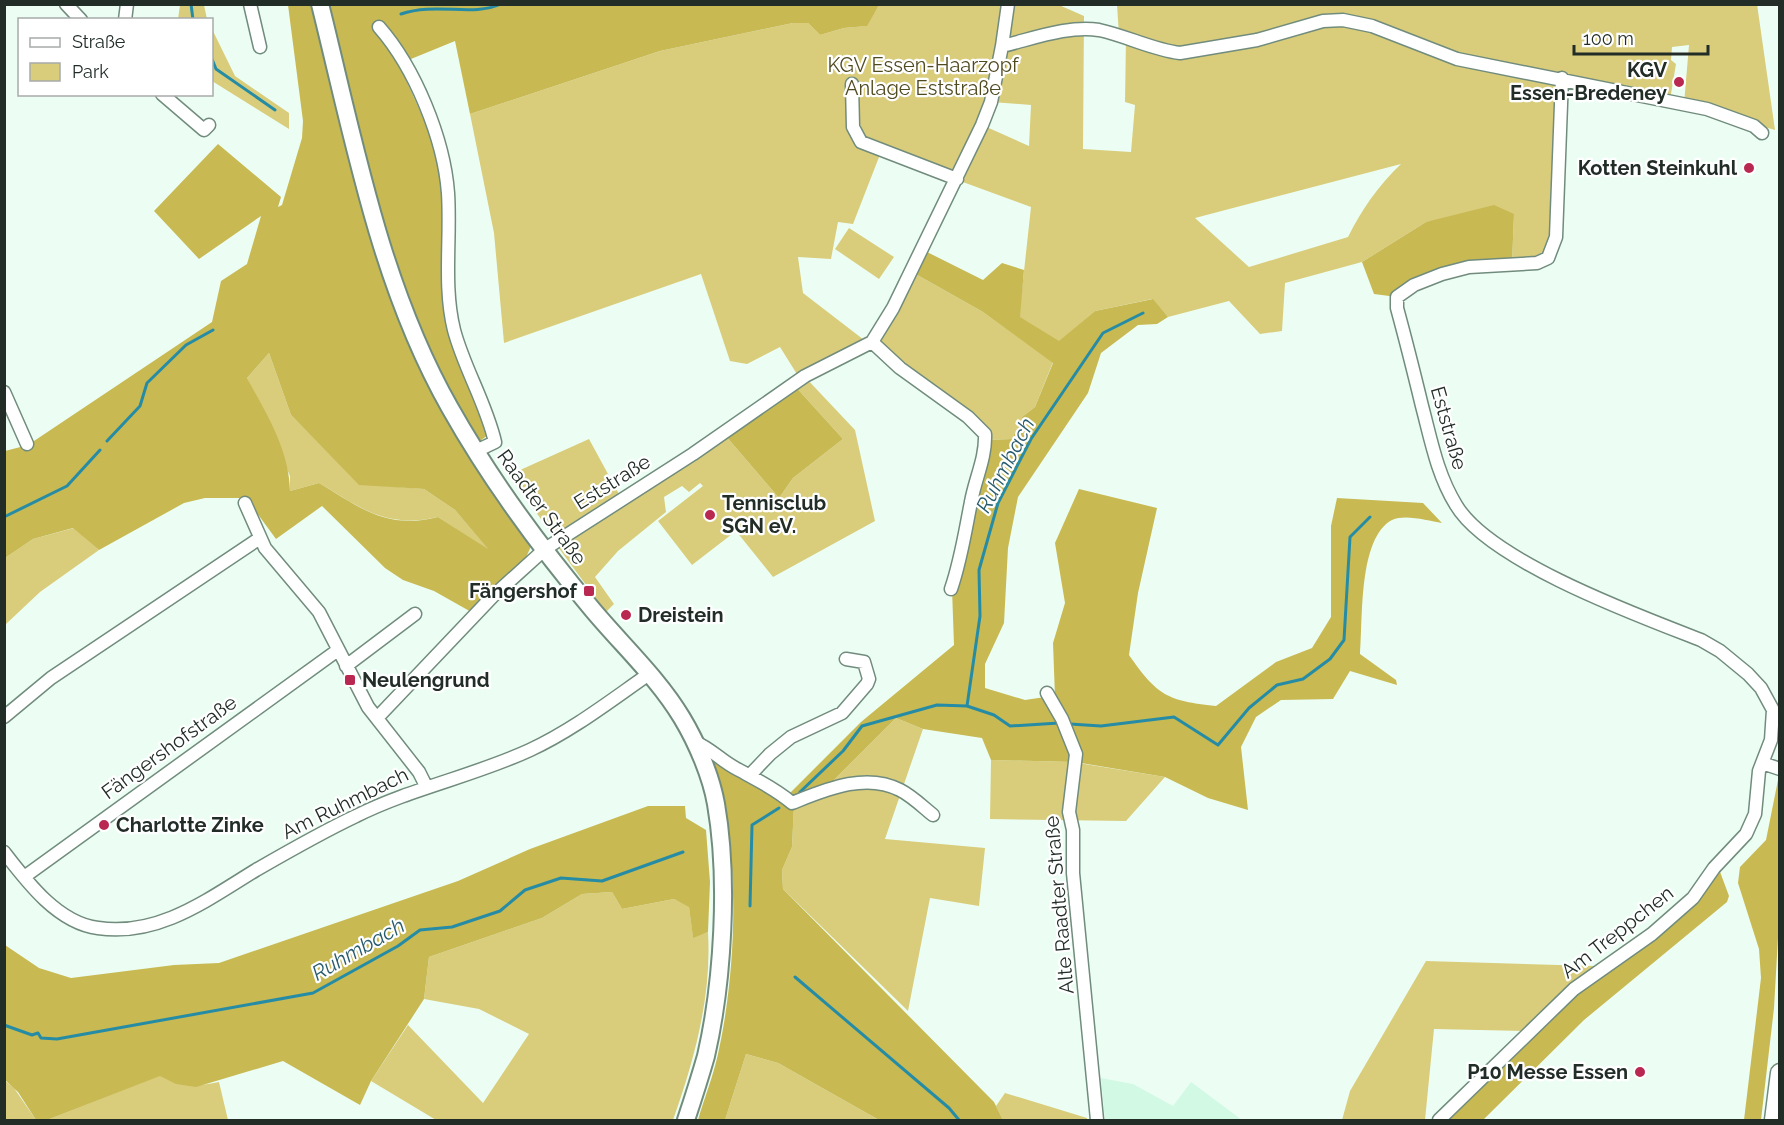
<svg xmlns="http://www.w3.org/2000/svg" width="1784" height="1125" viewBox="0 0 1784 1125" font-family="Raleway,sans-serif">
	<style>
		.built { fill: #d2f9e4 }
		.green { fill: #d9cd7c; fill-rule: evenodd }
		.forest { fill: #c8b953; fill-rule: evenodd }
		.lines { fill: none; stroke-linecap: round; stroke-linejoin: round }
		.stream { stroke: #268ca5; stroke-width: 3 }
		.minor-casing { stroke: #718c7d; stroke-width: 15 }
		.major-casing { stroke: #718c7d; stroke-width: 20 }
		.highway-casing { stroke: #718c7d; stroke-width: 21 }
		.minor { stroke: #fff; stroke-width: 12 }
		.major { stroke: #fff; stroke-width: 16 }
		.highway { stroke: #fff; stroke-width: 18 }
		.poi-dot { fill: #b82850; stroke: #fff; stroke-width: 2 }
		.labels { text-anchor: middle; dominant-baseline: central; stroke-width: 4.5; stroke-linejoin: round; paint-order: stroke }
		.park-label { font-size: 20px; fill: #504a20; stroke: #fff }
		.poi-label { font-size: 20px; font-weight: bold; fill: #222d27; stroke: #fff; text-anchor: end }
		.street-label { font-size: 20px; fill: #222d27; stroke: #fff }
		.water-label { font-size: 21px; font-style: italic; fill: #285c6d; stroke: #fff }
	</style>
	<rect width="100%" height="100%" fill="#ecfef4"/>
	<path class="built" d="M1101,1078L1133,1084L1173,1106L1191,1082L1242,1120H1105Z"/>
	<path class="green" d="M1757,4L1775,130L1684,104L1689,45L1672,47L1671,60L1676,64L1670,100L1562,78L1557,191L1547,258L1512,264L1514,214L1426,222L1362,262L1285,283L1282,331L1260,334L1229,301L1168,317L1152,299L1095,311L1059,342L1019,317L1031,207L881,152L853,224L838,222L831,259L798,257L803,293L868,343L800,379L780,347L747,364L730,361L701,274L504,343L494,233L470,114L660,51L793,23H808L820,35L844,28L866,26L879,5H1059L1084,16L1083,149L1131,152L1135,105L1125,102L1126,37L1119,35L1117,5ZM992,102L1031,105L1029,146L982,125ZM1401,164C1378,186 1362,209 1348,237L1249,267L1195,218Z
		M180,5H204L207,19H178Z
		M212,29L235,76L289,113V129L212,81Z
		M849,228L894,257L879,279L835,249Z
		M912,272L983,312L1053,362L1035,407L1022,417L1012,439L987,440L874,342Z
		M269,353L291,415L359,484L424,489L455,510L490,551L438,517C386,529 361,508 319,483L290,491V476L247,378Z
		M805,377L855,430L875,521L773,577L736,531L692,565L658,521L703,486L700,483L689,492L682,486L664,497L666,512L618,551L595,577L614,604L606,612L558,547L725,435L779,498L793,478L843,439L794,385Z
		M589,439L620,496L554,537L509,475Z
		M74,528L99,550L40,592L5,625V558L33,539Z
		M896,718L923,729L885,839L985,848L979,906L930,898L908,1011L783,889L782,870L792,847L794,805L830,784Z
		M991,760L1072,762L1165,777L1126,821L990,819Z
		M612,892L622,909L674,899L689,906L693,937L708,932C712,996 694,1061 673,1120H436L371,1081L408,1025L483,1103L529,1034L479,1009L424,999L429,957L542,918L582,894Z
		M1426,961L1594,966L1524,1031L1434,1029L1425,1120H1342L1350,1091Z
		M746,1054L778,1063L879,1120H725Z
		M161,1075C182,1087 196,1087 219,1082L228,1120H47Z
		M4,1080L14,1088L36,1120H5Z
		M1005,1093L1087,1118V1120H1003L996,1106Z"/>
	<path class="forest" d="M288,5H313L390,279L532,544L524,562L473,613L434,591L403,580L385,568L322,506L276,539L246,498H205L184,503L99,550L73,528L33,539L5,558V451L28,445L212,322L221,281L247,264L261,216L199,259L154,211L218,144L281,197L278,207L282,205L302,138L303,121ZM269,353L291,415L359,485L424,489L455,510L488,549L438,517C386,530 361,508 319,483L290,491C289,449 267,415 247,378Z
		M330,5H879L867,26L844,28L820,35L808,23H793L660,51L470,114L455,41L411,59L406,80L432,137L446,192L448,298L488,435L480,441C468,420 455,399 444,378C385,263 359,130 330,5Z
		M1494,205L1514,214L1512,264L1469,267L1397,297L1374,294L1362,262L1426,222Z
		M923,250L983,280L1002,263L1024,270L1020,317L1059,341L1095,311L1153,299L1168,317L1157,324L1138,325L1101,353L1088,393L1018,497L1008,548L1004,623L985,664V688L1025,700L1045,697L1060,723L1072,762L991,760L982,738L923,729L896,718L830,784L797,801L787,796L861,722L954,645L952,589L987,440L1012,439L1022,417L1035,407L1053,363L983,312L912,272Z
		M794,385L843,439L793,478L779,498L725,435Z
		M1079,489L1157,508L1138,593L1129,655C1157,695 1167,701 1216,706L1276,662L1312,648L1331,617V526L1337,498L1423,503L1442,523C1428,521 1406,514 1392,520C1358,538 1363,620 1360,654L1396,680L1397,685L1350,671L1333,699L1281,700L1256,717L1241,747L1248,810L1208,798L1165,777L1081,763L1055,697L1053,643L1065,603L1055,543Z
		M711,754L794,805L792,847L782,870L783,889L994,1102L1003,1120H879L778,1063L746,1054L725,1120H698C704,1099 713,1077 718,1054C738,964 741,842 711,754Z
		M1778,780L1779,920L1774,1008L1761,1120H1744L1761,978L1759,949L1738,883L1740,867L1766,840Z
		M648,806H685L686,818L706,830L710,882L708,932L693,938L689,907L674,899L622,909L612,892L582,894L542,918L429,957L424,999L371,1081L360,1105L283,1061L196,1087L176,1084L160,1076L47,1120H36L18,1092L5,1080V945L39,968L71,978L174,965L219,963L458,881L530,849Z
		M1719,869L1729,896L1727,902L1584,1020L1483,1120H1446L1574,997L1696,902Z"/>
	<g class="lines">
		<path class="stream" d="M191,4L193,20
			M401,14C436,2 472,17 501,4
			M212,59L216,69L275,110
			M107,441L140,406L147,383L186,345L213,330
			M4,517L67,486L100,450
			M967,706L980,616L979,570L998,503L1031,439L1103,333L1143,313
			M1070,724L1101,726L1174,717L1218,745L1249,708L1277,685L1303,679L1330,659L1344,640L1350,537L1370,517
			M800,792L843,751L862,726L937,705L967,706L994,715L1010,726L1059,723
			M750,906L752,825L779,808
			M795,977L949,1108L959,1120
			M4,1025L32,1035L38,1033L41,1038L57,1039L313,993L398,946L420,930L452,927L500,911L525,890L561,878L602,881L683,852"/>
		<defs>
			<path id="minor" d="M66,4L81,20
				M250,4L260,47
				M125,20L127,4
				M379,27C415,68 444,139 448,193C451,239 443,286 454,330C464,368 486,403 495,442L476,451
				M1002,46L1008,4
				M852,84L853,127L861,142L957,179
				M162,94L204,130L209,125
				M872,342L900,368L968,417L985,434C986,458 975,479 971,502C965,532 961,560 951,589
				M4,392L27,444
				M245,503L265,548L319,612L368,707L419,772L426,786
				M346,666L415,614
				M1047,693L1062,719L1076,754L1069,812L1073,830V873L1097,1120
				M4,717L51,678L260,538
				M377,718L492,597L545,549L693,454L805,376L872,342L893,308L982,125L991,102L1002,46C1032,39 1069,25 1099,30C1127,36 1153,50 1180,53L1257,40L1323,21L1343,20L1372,26L1457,59L1707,109L1754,126L1762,133
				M695,742C712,749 722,762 739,770C757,780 776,789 792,803C825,790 865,772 900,790C912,796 923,807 933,815
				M1762,763L1780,769
				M750,775L770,754L791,737L842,713L867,684L869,679L864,662L846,659
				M4,852C27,882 58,923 98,928C158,937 207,900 256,870C289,851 322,832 356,816C412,788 474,776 530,750C573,730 610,701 649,674
				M24,877L338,650
				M1439,1120L1574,989L1652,934L1693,898L1714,868L1746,834L1755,814L1759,771L1771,740L1773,710L1761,688L1748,674L1720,651L1701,640C1639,616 1489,561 1456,505C1437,474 1431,440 1422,406C1414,373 1406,341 1397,308V297L1414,285L1442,274L1469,267L1537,263L1548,258L1556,237L1562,78"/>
			<path id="major" d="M320,4C354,140 380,285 450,408C490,479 540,547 592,609C622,645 658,678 682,718C697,743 711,776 716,804C729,879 723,982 706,1056C700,1077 693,1099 686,1120"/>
			<path id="highway" d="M1774,1120L1780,1073"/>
		</defs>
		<use href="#minor" class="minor-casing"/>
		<use href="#major" class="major-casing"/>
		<use href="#highway" class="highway-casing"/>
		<use href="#minor" class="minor"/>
		<use href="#major" class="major"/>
		<use href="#highway" class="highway"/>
	</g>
	<g class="poi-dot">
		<circle cx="1679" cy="82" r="6"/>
		<circle cx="1749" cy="168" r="6"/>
		<circle cx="710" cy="515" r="6"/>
		<rect x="583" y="585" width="12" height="12" rx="3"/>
		<circle cx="626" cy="615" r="6"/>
		<rect x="344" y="674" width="12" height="12" rx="3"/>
		<circle cx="104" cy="825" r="6"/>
		<circle cx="1640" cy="1072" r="6"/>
	</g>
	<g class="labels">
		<g class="park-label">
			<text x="923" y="65">KGV Essen-Haarzopf<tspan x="923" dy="23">Anlage Eststraße</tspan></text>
		</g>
		<g class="poi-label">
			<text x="1667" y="70">KGV<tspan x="1667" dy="23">Essen-Bredeney</tspan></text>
			<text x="1737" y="168">Kotten Steinkuhl</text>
			<text x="722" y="503" text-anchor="start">Tennisclub<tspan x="722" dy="23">SGN eV.</tspan></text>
			<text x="577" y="591">Fängershof</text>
			<text x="638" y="615" text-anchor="start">Dreistein</text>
			<text x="362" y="680" text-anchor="start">Neulengrund</text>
			<text x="116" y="825" text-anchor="start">Charlotte Zinke</text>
			<text x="1628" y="1072">P10 Messe Essen</text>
		</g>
		<g class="street-label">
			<text transform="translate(1449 428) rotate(74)">Eststraße</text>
			<text transform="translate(612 482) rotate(-32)">Eststraße</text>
			<text transform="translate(542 507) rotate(54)">Raadter Straße</text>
			<text transform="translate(169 747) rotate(-36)">Fängershofstraße</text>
			<text transform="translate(345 803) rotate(-26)">Am Ruhmbach</text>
			<text transform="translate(1059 905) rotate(-95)">Alte Raadter Straße</text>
			<text transform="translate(1617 932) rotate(-38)">Am Treppchen</text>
		</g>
		<g class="water-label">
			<text transform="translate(1005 465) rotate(-63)">Ruhmbach</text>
			<text transform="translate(358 949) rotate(-30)">Ruhmbach</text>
		</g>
	</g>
	<rect width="1784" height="1125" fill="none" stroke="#222d27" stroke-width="12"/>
	<rect x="18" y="18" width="195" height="78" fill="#ffffff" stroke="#a7aba9" stroke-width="1.5"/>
	<rect x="30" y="38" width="30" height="9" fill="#ffffff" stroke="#a7aba9" stroke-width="1.5"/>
	<text x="72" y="48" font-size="18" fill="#222d27">Straße</text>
	<rect x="30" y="63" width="30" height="18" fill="#d9cd7c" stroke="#a7aba9" stroke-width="1.5"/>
	<text x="72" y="78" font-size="18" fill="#222d27">Park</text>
	<path d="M1574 45v9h134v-9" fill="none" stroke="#222d27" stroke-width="3"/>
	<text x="1583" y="45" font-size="18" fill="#222d27" stroke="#ffffff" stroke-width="4.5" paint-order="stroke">100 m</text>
</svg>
